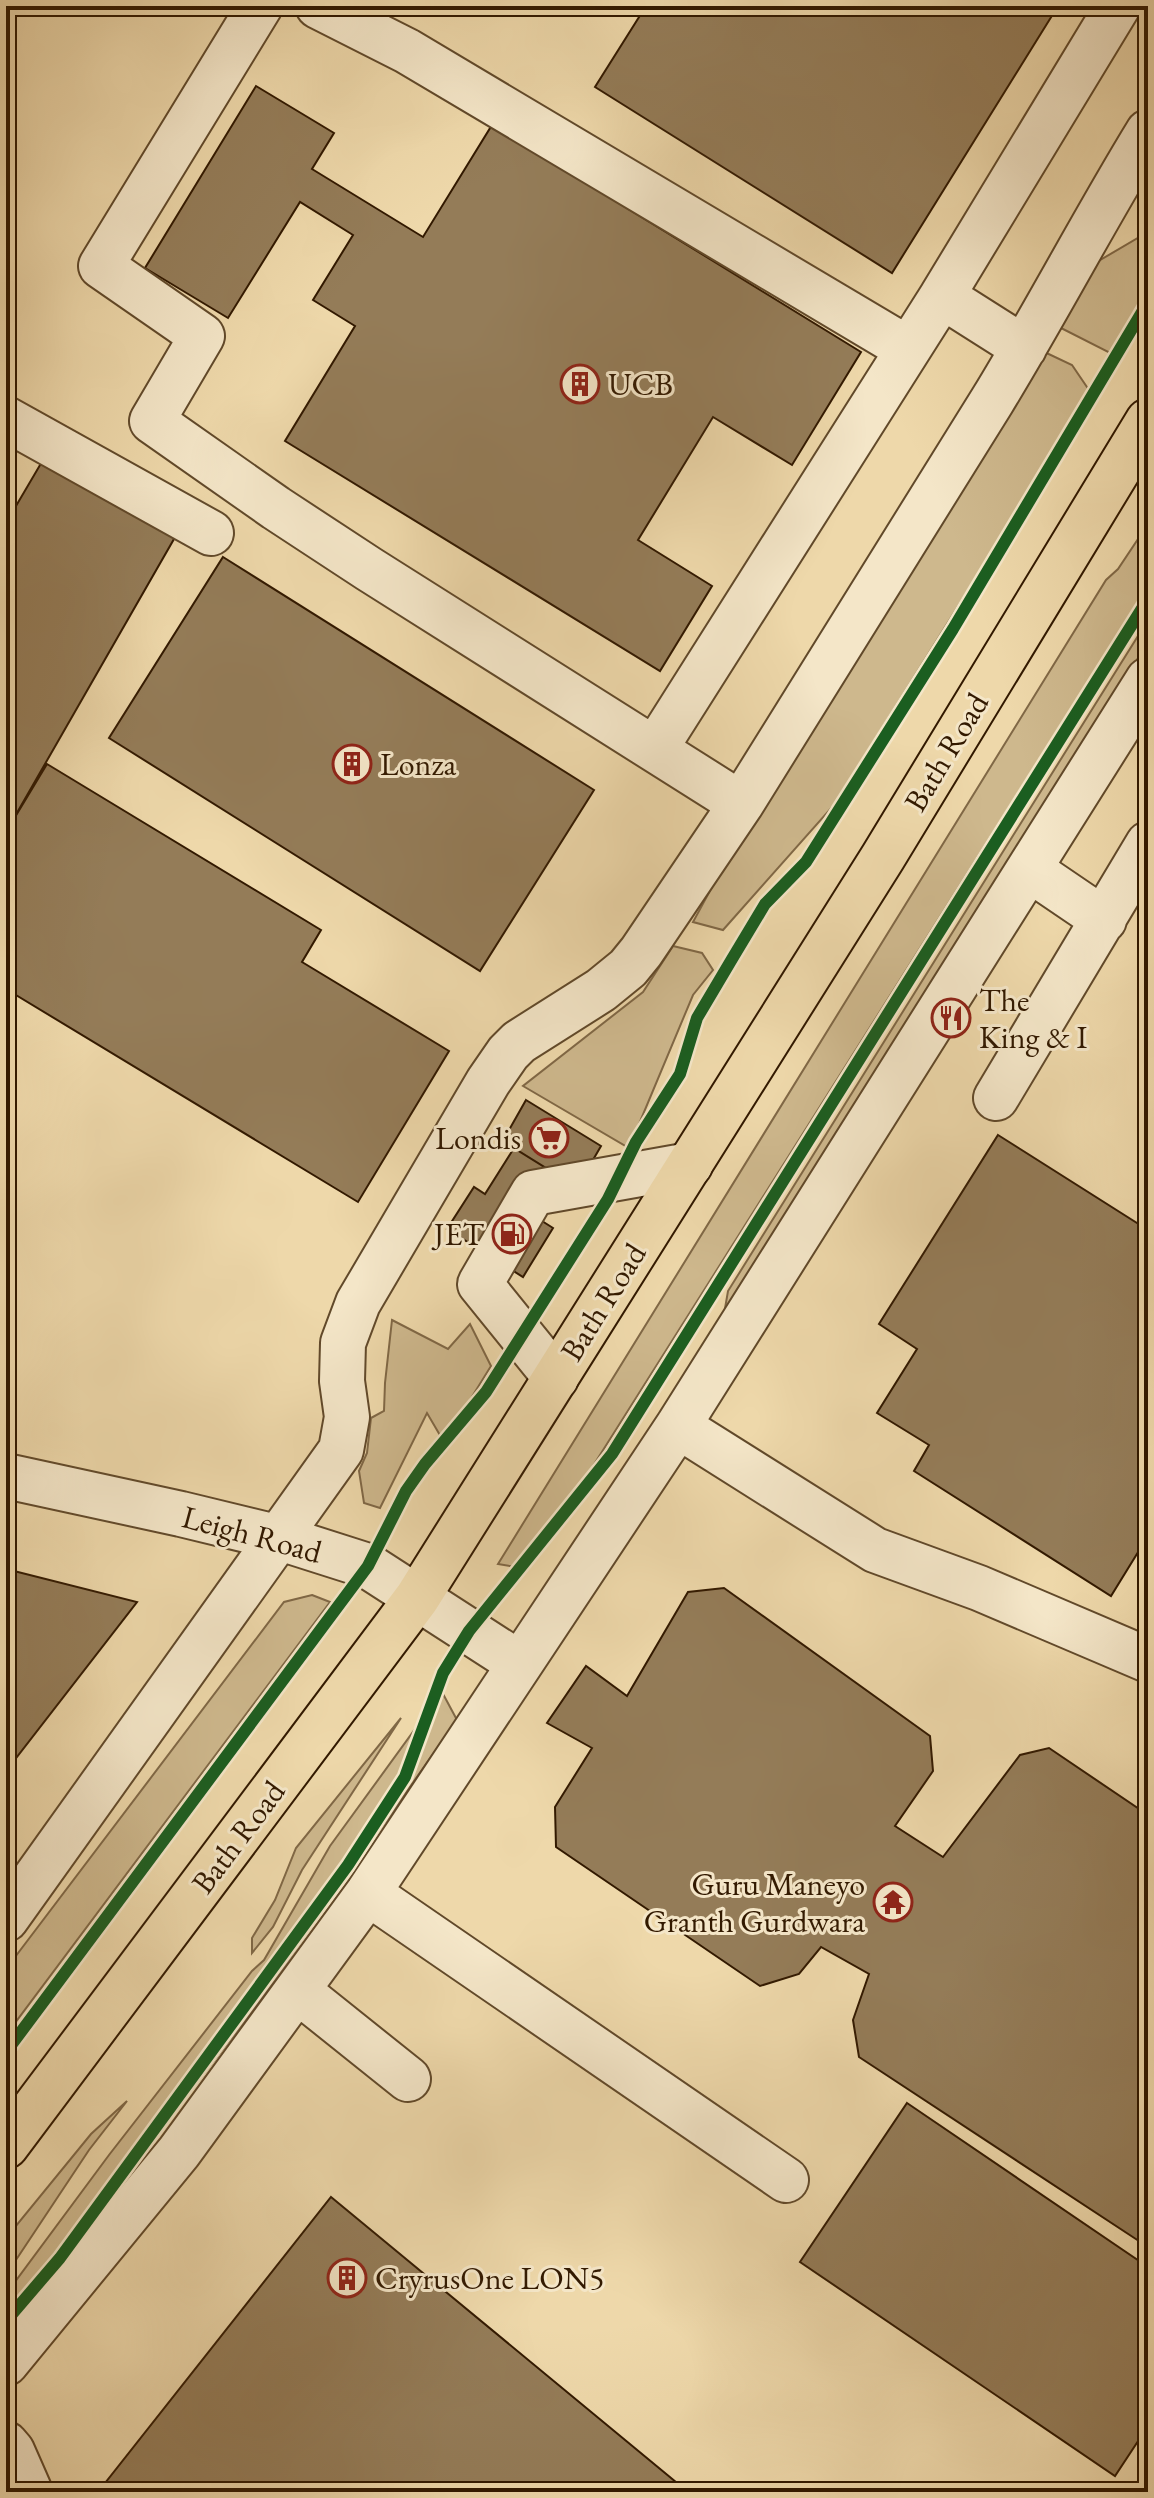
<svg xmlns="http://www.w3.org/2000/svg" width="1154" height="2498" viewBox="0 0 1154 2498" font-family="'EB Garamond',serif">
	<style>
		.green { fill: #ceb88d; stroke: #806846; stroke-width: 2 }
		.building { fill: #947c58; stroke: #321900; stroke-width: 2 }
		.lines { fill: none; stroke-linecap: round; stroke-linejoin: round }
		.minor-casing { stroke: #61492a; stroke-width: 48 }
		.major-casing { stroke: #321900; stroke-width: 48 }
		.minor { stroke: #f4e6c8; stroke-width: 44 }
		.major { stroke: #eed8aa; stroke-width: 44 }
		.cycleway-casing { stroke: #f4e6c8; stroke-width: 17 }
		.cycleway { stroke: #1b5e20; stroke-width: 12 }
		.labels { text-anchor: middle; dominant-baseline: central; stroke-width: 6; stroke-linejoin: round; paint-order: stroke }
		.poi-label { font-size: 32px; fill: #321900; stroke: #f4e6c8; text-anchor: start }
		.street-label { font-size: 32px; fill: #321900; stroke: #f4e6c8 }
	</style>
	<rect width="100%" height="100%" fill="#eed8aa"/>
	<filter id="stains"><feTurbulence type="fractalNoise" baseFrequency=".0025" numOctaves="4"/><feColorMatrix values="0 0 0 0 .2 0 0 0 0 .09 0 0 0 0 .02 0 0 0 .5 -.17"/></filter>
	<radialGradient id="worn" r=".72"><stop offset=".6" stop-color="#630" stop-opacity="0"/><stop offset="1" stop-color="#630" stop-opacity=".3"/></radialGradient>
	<path class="green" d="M1148,232V294L1116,356L1059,327L1090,266Z
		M1036,348L1072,365L1091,393L834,805L723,930L693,922L738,839Z
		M1148,524V587L528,1569L498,1564L1106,580L1118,569Z
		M1148,620V642L755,1276L723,1320L728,1291Z
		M673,946L702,953L713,970L693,995L629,1148L523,1086L643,992Z
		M392,1320L448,1349L470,1324L491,1366L444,1442L427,1413L380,1508L364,1503L359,1471L367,1453L371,1418L384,1411L385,1383Z
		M312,1595L330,1602L6,2035V1969L284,1602Z
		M442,1692L457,1720L258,2003L6,2334V2294L109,2155L252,1971L264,1960L330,1846Z
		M401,1718L302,1870L273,1927L252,1953V1938L275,1900L296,1848Z
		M127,2101L89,2150L6,2275V2238L91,2134Z"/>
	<path class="building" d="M646,6H1058L892,273L595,87Z
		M256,86L334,133L312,169L423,237L492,125L861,352L792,465L713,417L638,540L712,586L660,671L285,441L355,326L313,300L353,235L300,202L228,318L145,268Z
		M50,448L182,525L6,832V523Z
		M223,557L594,790L480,971L109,738Z
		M47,764L321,930L302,962L449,1051L358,1202L6,989V832Z
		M526,1100L601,1146L586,1172L567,1181L514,1148L509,1130Z
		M998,1135L1148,1230V1536L1111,1596L914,1471L929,1445L877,1413L917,1349L879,1324Z
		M514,1148L567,1181L542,1221L553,1228L523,1277L447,1229L474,1187L485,1194Z
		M6,1569L137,1602L6,1771Z
		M724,1588L930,1736L933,1771L895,1826L943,1857L1020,1755L1049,1748L1148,1815V2247L859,2057L853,2020L869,1974L821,1947L799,1974L760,1986L556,1847L555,1807L592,1748L547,1723L586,1666L627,1696L688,1592Z
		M907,2103L1148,2267V2426L1115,2476L800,2262Z
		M331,2197L688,2492H98Z"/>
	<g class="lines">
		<defs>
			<path id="minor" d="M260,6L101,266L202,336L152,421L276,508L369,569L741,804
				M318,6L407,51L908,349
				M942,296L1118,6
				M6,419L211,533
				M655,749L942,296L1024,348
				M1029,869L1104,920
				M996,1098L1148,844
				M556,1378L480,1284L533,1193L690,1165
				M678,1426L875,1550L979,1588L1148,1660
				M6,1476L181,1514L280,1538L368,1566L520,1664
				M368,1893L786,2180
				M6,1919L341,1450L347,1417L342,1381L343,1343L358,1303L488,1082L508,1053L519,1042L601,990L628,968L641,952L741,804L992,401C1046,313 1094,220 1148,132
				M298,1991L408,2079
				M6,2363L179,2152L368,1893L678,1426L1148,680
				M6,2444L12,2451L30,2492"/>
			<path id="major" d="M6,2146L417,1598L883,857L1148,421"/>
		</defs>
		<use href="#minor" class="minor-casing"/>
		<use href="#major" class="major-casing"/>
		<use href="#minor" class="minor"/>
		<use href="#major" class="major"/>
		<defs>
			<path id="cycleway" d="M6,2052L368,1566L406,1491L425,1464L486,1392L608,1199L636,1142L680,1074L697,1018L732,959L765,904L806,862L953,629L1148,302
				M6,2321L60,2258L348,1865L405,1777L443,1673L469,1631L612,1454L1148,599"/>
		</defs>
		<use href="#cycleway" class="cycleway-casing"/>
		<use href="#cycleway" class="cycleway"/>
	</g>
	<defs>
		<symbol id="building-ring" viewBox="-11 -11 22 22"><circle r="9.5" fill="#f4e6c8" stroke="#8f2418" stroke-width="1.5"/><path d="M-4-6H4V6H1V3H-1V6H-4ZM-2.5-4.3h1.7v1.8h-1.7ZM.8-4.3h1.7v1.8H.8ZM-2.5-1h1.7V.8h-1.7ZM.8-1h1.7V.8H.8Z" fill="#8f2418"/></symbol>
		<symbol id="restaurant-ring" viewBox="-11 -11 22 22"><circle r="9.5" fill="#f4e6c8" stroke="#8f2418" stroke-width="1.5"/><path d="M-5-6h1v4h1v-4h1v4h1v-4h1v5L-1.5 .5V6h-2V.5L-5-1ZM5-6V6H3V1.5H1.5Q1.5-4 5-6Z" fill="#8f2418"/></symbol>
		<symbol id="supermarket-ring" viewBox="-11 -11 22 22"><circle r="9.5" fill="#f4e6c8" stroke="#8f2418" stroke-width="1.5"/><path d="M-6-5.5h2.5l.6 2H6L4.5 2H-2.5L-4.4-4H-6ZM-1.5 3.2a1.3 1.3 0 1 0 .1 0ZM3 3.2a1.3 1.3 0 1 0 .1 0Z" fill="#8f2418"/></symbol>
		<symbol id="fuel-ring" viewBox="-11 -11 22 22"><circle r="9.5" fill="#f4e6c8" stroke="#8f2418" stroke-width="1.5"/><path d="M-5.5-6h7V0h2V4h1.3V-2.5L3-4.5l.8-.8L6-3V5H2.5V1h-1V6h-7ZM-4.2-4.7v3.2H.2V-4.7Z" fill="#8f2418"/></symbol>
		<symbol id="temple-ring" viewBox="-11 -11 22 22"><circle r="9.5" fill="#f4e6c8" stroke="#8f2418" stroke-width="1.5"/><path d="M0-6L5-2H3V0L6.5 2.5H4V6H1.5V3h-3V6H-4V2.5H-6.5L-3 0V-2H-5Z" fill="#8f2418"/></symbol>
	</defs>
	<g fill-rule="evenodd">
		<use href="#building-ring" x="558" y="362" width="44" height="44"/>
		<use href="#building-ring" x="330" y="742" width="44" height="44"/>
		<use href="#restaurant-ring" x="929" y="996" width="44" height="44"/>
		<use href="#supermarket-ring" x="527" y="1116" width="44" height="44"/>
		<use href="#fuel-ring" x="490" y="1212" width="44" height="44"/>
		<use href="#temple-ring" x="871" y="1880" width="44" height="44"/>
		<use href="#building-ring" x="325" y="2256" width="44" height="44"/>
	</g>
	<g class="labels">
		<g class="poi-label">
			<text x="608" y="384">UCB</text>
			<text x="380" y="764">Lonza</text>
			<text x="979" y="1000">The<tspan x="979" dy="37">King &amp; I</tspan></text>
			<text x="521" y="1138" text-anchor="end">Londis</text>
			<text x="484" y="1234" text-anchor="end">JET</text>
			<text x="865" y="1884" text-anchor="end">Guru Maneyo<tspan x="865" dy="37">Granth Gurdwara</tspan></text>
			<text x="375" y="2278">CryrusOne LON5</text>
		</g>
		<g class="street-label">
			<text transform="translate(946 752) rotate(-59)">Bath Road</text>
			<text transform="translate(603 1302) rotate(-58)">Bath Road</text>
			<text transform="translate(252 1534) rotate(15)">Leigh Road</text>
			<text transform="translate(238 1837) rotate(-53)">Bath Road</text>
		</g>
	</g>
	<rect width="1154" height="2498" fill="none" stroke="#eed8aa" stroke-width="32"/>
	<rect x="8" y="8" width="1138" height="2482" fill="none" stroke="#321900" stroke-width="4"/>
	<rect x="16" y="16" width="1122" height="2466" fill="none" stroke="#321900" stroke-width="2"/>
	<rect width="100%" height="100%" filter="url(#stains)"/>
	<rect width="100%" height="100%" fill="url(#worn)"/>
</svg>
